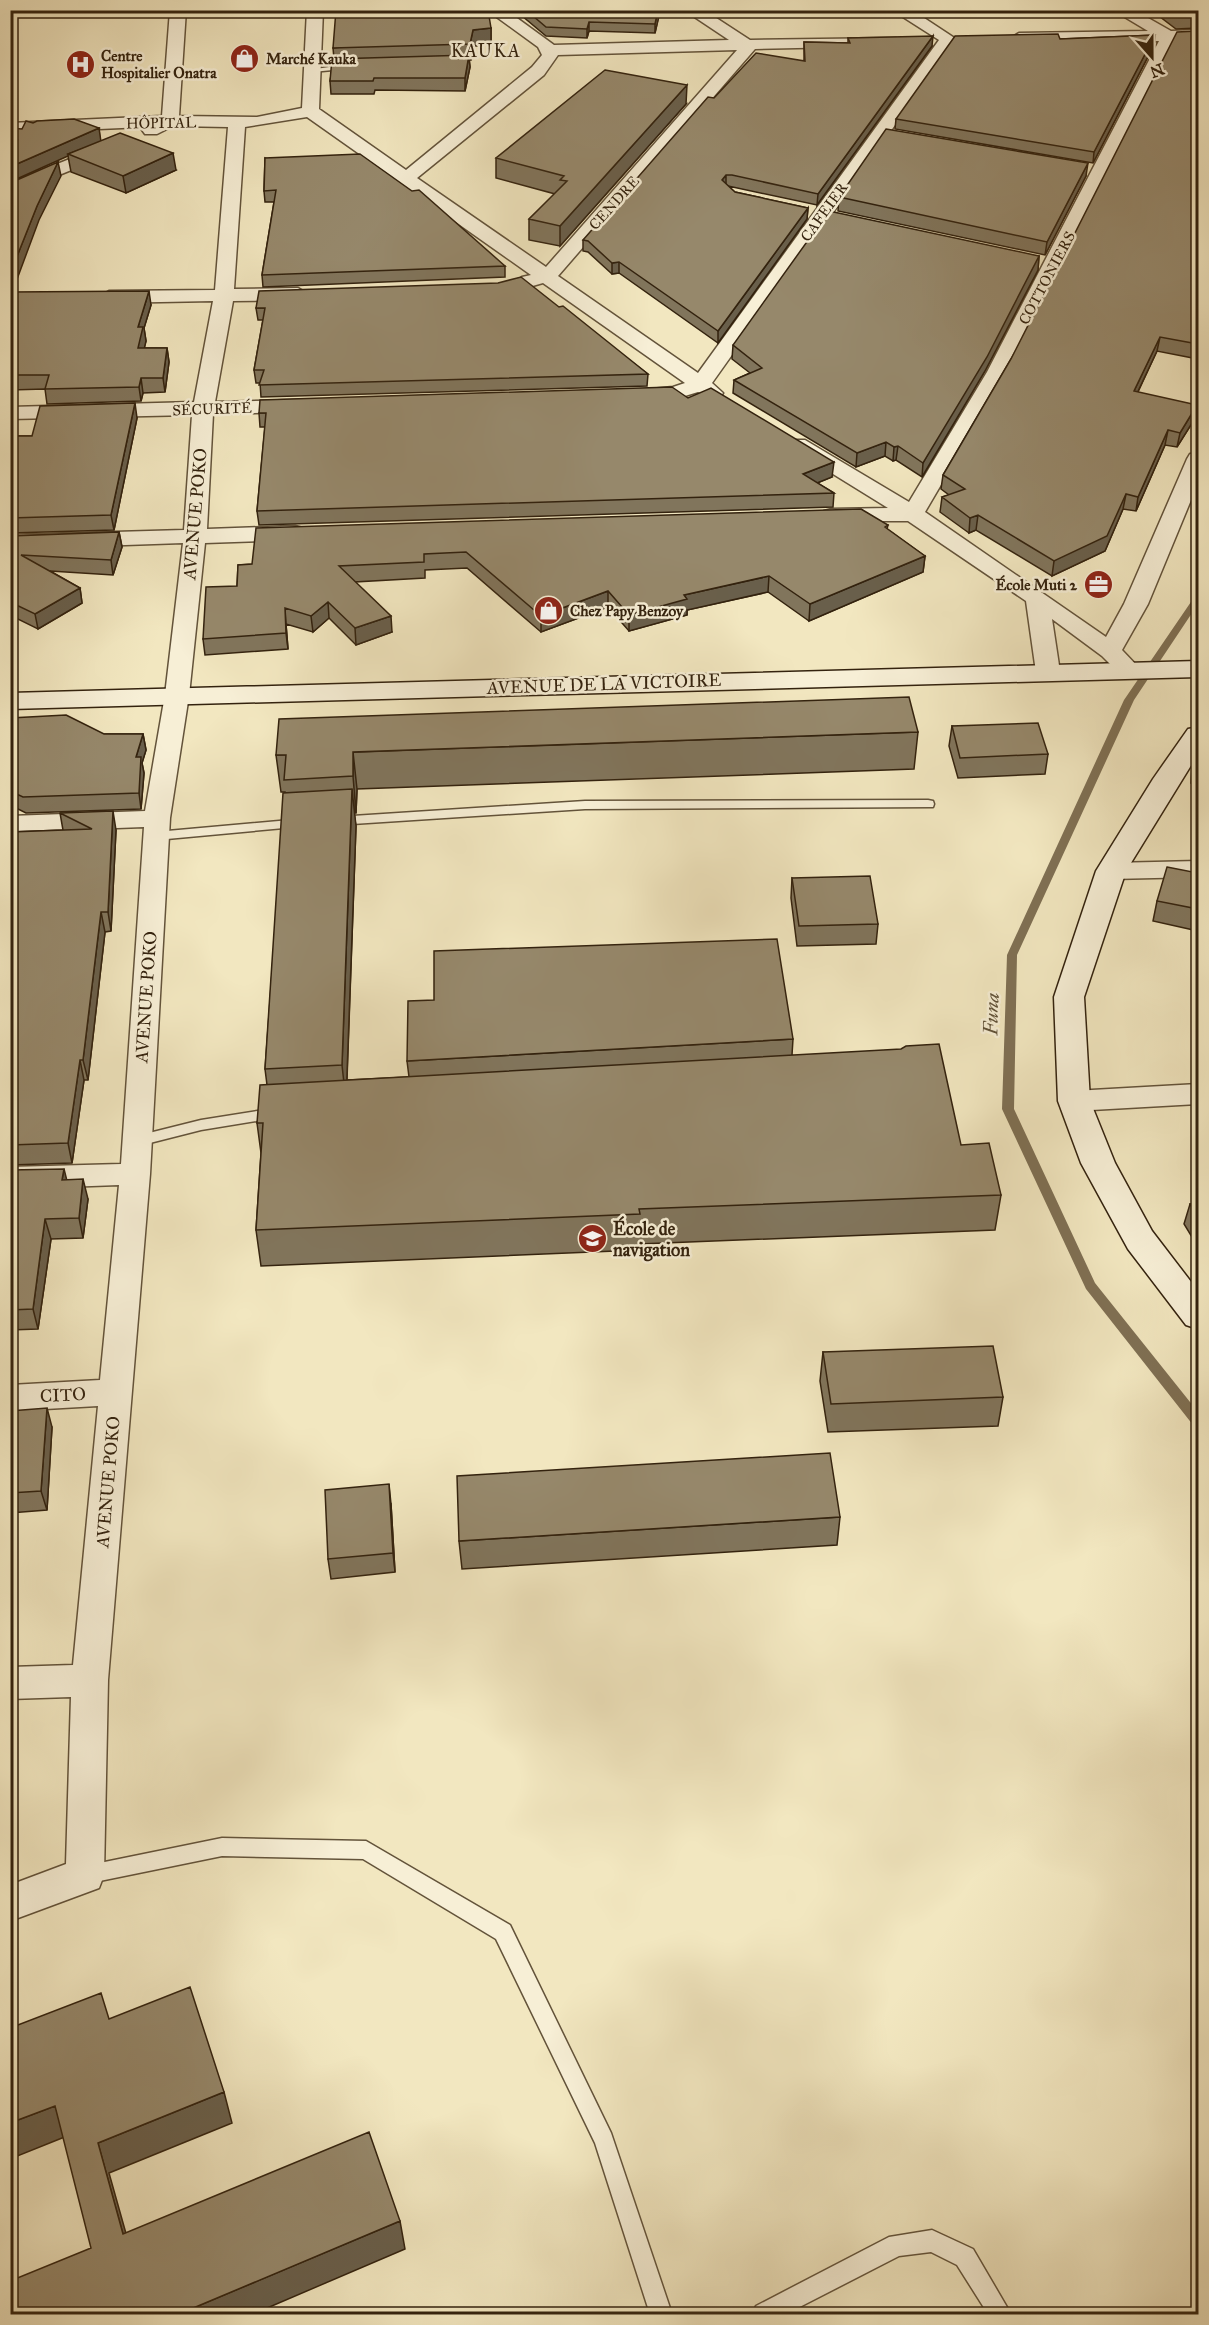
<svg xmlns="http://www.w3.org/2000/svg" width="1209" height="2325" viewBox="0 0 1209 2325" font-family="'IM FELL Great Primer',serif">
	<style>
		.lines { fill: none; stroke-linecap: round; stroke-linejoin: round }
		.stream { fill: #7f7054; fill-rule: evenodd }
		.lane-casing { stroke: #63533a; stroke-width: 3 }
		.street-casing { stroke: #63533a; stroke-width: 3 }
		.secondary-casing { stroke: #33220e; stroke-width: 3 }
		.lane { fill: #f7efd6; fill-rule: evenodd }
		.street { fill: #f7efd6; fill-rule: evenodd }
		.secondary { fill: #f7efd6; fill-rule: evenodd }
		.wall { fill: #81755c; stroke: #33220e; stroke-width: 1.5 }
		.shaded-wall { fill: #695f4b; stroke: #33220e; stroke-width: 1.5 }
		.building { fill: #96886b; stroke: #33220e; stroke-width: 1.5 }
		.labels { text-anchor: middle; dominant-baseline: central; stroke-width: 5; stroke-linejoin: round; paint-order: stroke }
		.far-poi-label { font-size: 15px; font-weight: bold; fill: #33220e; stroke: #f7efd6; text-anchor: start }
		.far-street-label { font-size: 15px; fill: #33220e; stroke: #f7efd6 }
		.far-quarter-label { font-size: 18px; letter-spacing: 1.5px; fill: #33220e; stroke: #f7efd6 }
		.street-label { font-size: 18px; fill: #33220e; stroke: #f7efd6 }
		.poi-label { font-size: 18px; font-weight: bold; fill: #33220e; stroke: #f7efd6; text-anchor: start }
		.water-label { font-size: 20px; font-style: italic; fill: #5f5037; stroke: #f7efd6 }
	</style>
	<rect width="100%" height="100%" fill="#f2e7c0"/>
	<filter id="stains"><feTurbulence type="fractalNoise" baseFrequency=".00333" numOctaves="4"/><feColorMatrix values="0 0 0 0 .2 0 0 0 0 .09 0 0 0 0 .02 0 0 0 .5 -.17"/></filter>
	<radialGradient id="worn" r=".72"><stop offset=".6" stop-color="#630" stop-opacity="0"/><stop offset="1" stop-color="#630" stop-opacity=".3"/></radialGradient>
	<g class="lines">
		<path class="stream" d="M1198,595V604L1134,700L1017,955L1014,1109L1095,1283L1198,1412V1426L1193,1425L1086,1289L1002,1109L1007,955L1124,700L1195,596Z"/>
		<defs>
			<path id="lane" d="M351,64L355,66L354,68L312,72L308,70Z
				M928,800L933,801L934,804L933,807L585,809L337,825L331,821L337,817L585,801Z
				M301,819L307,823L306,826L156,840L150,836L156,832Z
				M276,1108L281,1109L283,1113L281,1117L201,1130L138,1146L131,1141L133,1137L201,1120Z
				M222,1838L366,1841L510,1925L611,2133L672,2314H650L595,2143L496,1939L363,1859L222,1856L85,1884L78,1881L75,1875L78,1869L85,1866Z
				M932,2230L973,2249L1011,2314H988L957,2265L931,2252L899,2256L786,2314H753L756,2306L889,2237Z"/>
			<path id="street" d="M170,10H186L179,116L257,117L302,108L307,10H323L319,109L406,170L532,67L542,55L538,47L487,10H506L554,45L729,40L684,10H704L750,40L896,38L898,41L896,44L890,46L755,49L558,276L698,373L939,40L892,10H912L956,39L712,383L723,393L720,397L713,399L698,392L675,399H630L627,395L630,391L673,387L685,383L543,283L529,287L522,285L519,281L522,277L531,275L307,117L245,127L234,289L298,288L308,294L298,300L233,301L215,402L299,400L306,402L309,406L306,410L299,412L213,414L207,529L295,526L303,528L306,533L303,538L295,540L205,543L189,695L170,818L150,1174L108,1680L104,1875L99,1888L10,1921V1885L66,1864L71,1697L10,1699V1667L73,1665L98,1406L10,1411V1385L100,1380L119,1185L10,1189V1167L121,1164L144,827L10,832V816L145,811L165,695L183,543L10,549V535L184,530L192,415L10,419V407L194,402L213,301L109,303L99,297L109,291L215,290L228,127L173,126L157,134H145L142,130L144,127L10,133V123L162,116ZM737,50L546,267L417,178L544,75L558,55Z
				M1113,10H1134L1171,31L1198,30V40H1175L1007,372L925,512L1106,637L1124,604L1187,459L1190,454L1198,453V483L1148,604L1122,650L1141,670L1137,675L1129,677L1121,675L1102,656L1052,619L1060,672L1056,677L1048,679L1040,677L1036,672L1026,601L908,521H824L821,516L824,511L832,509L888,508L791,448L787,444L791,440H805L909,502L987,372L1159,41L1019,43L1011,38L1019,33L1148,31Z
				M107,144L116,149L113,153L10,195V183Z
				M1198,861V877L1111,879L1102,877L1098,871L1102,865L1111,863Z
				M1198,1084V1104L1074,1111L1064,1108L1059,1101L1064,1094L1074,1091Z"/>
			<path id="secondary" d="M1198,661V677L10,709V693Z
				M1198,727V754L1126,871L1084,997L1090,1101L1115,1163L1152,1231L1198,1291V1329L1186,1325L1128,1249L1081,1163L1058,1101L1054,997L1096,871L1153,779L1188,729Z"/>
		</defs>
		<use href="#lane" class="lane-casing"/>
		<use href="#street" class="street-casing"/>
		<use href="#secondary" class="secondary-casing"/>
		<use href="#lane" class="lane"/>
		<use href="#street" class="street"/>
		<use href="#secondary" class="secondary"/>
	</g>
	<path class="wall" d="M515,10H660L655,33L589,31L587,38L546,36Z
		M1151,10H1198V28L1176,29Z
		M491,28V44L474,46L471,60H469L470,67L465,91L375,90L374,94H331L330,81L334,59L333,48Z
		M1198,29V359L1157,351L1138,392L1194,420L1177,447L1165,445L1136,511L1123,509L1105,551L1052,576L976,530L969,533L940,512L942,497L949,495L941,489L943,475L1011,359Z
		M1155,35L1154,45L1093,163L895,129L896,119L1060,39Z
		M848,38L932,46L817,205L728,186L735,192L808,208L807,219L718,343L619,273L612,274L588,252L583,251V240L804,60V42L848,43Z
		M686,104L560,246L529,240V219L555,194L496,178V158Z
		M33,123L99,128L100,141L176,170L126,193L71,172L68,156L22,129Z
		M265,158L505,266V277L263,287L262,275L274,202H265L264,191Z
		M1086,176L1045,255L838,211L839,197Z
		M1039,256L1038,270L985,371L922,477L896,460L893,461L885,456L856,467L733,393L734,380L750,373L732,359L733,345Z
		M10,292L151,305L144,328L146,341L144,348H167L169,362L165,392L143,393L141,401L47,404L45,389L10,390Z
		M559,307L648,374L647,386L261,397L260,383H256L254,370L263,320H258L256,308Z
		M688,398L832,477L817,483L834,493L833,507L259,525L257,511L265,427H260L259,413Z
		M137,418L114,530L10,533V436H32Z
		M888,525L887,529L925,556L923,572L809,621L768,592L687,610V615L629,631L608,607L541,632L467,568L425,570V578L355,582L392,632L356,645L329,618L313,632L286,624L288,649L205,655L203,639L237,586L238,565Z
		M119,532L122,547L113,575L50,571L80,588L82,603L38,629L14,617L10,619V536Z
		M10,718L104,734H143L146,750L142,763L144,773L141,809L26,813L10,805Z
		M952,726L1048,754L1045,774L958,778L949,746Z
		M918,732L914,769L357,789L356,813H354L356,826L347,1080L409,1077L407,1061L793,1039L792,1055L961,1145L1001,1195L995,1230L639,1244V1250L261,1266L256,1230L261,1153L257,1123L267,1085L265,1069L285,793V792H281L276,755Z
		M1197,747H1198V784L1191,783L1192,768Z
		M60,813L116,830L111,931L105,932L88,1080H84L72,1163L10,1165V946L16,945L17,886H10V832L63,830Z
		M1198,873V931L1153,921L1157,901Z
		M792,878L878,924L876,944L797,946L791,898Z
		M10,1170L66,1180L88,1199L83,1238L51,1239L38,1329L10,1330Z
		M1198,1202V1247L1184,1224L1190,1204Z
		M823,1352L1003,1397L998,1426L828,1432L820,1381Z
		M10,1411L52,1427L47,1510L10,1513Z
		M391,1504L395,1572L331,1579L328,1559Z
		M840,1517L837,1545L462,1569L459,1541Z"/>
	<path class="shaded-wall" d="M658,10H660V12L655,33V24Z
		M589,22V31L587,38V29Z
		M491,28V44L474,46L471,60L470,44L473,30Z
		M1155,35L1154,45L1093,163L1094,152Z
		M933,36L932,46L817,205L818,194Z
		M469,55L470,67L465,91V78Z
		M687,85L686,104L560,246V226Z
		M99,128L101,142L68,154V156L10,182V167Z
		M17,141L10,158V144Z
		M173,153L176,170L126,193L123,176Z
		M58,162L61,176L39,220L13,290H10V274L37,206Z
		M1088,163L1086,176L1045,255L1047,242Z
		M726,175V186L722,180Z
		M808,208L807,219L718,343V331Z
		M1039,256L1038,270L985,371L922,477L923,463Z
		M619,262V273L612,274V263Z
		M149,291L151,305L144,328L146,341L141,363L138,348V327Z
		M1160,337L1157,351L1131,406L1134,391Z
		M167,348L169,362L165,392L163,378Z
		M141,378L143,393L141,401L139,387Z
		M135,403L137,418L114,530L111,515Z
		M1197,405L1194,420L1177,447L1180,433Z
		M1168,430L1165,445L1136,511L1138,497Z
		M886,442L885,456L856,467L857,453Z
		M898,446L896,460L893,461L894,447Z
		M834,462L832,477L802,489L803,474Z
		M1126,494L1123,509L1105,551L1052,576L1054,561Z
		M978,515L976,530L969,533L970,518Z
		M119,532L122,547L113,575L111,560Z
		M925,556L923,572L809,621L810,604Z
		M769,576L768,592L687,610V615L629,631V615L684,595Z
		M80,588L82,603L38,629L35,614Z
		M608,591V607L541,632V616Z
		M11,601L14,617L10,619V602Z
		M328,602L329,618L313,632L311,616Z
		M285,608L286,624L288,649L286,633Z
		M391,616L392,632L356,645L355,628Z
		M143,734L146,750L142,763L144,773L141,809L139,793L136,757Z
		M353,752L357,789L356,813L353,776Z
		M352,789L356,826L346,1102L342,1065Z
		M113,811L116,830L111,931L108,912Z
		M101,912L105,932L88,1080L83,1060Z
		M80,1060L84,1080L72,1163L68,1143Z
		M64,1169L69,1189L62,1180Z
		M83,1179L88,1199L83,1238L79,1218Z
		M45,1219L51,1239L38,1329L33,1309Z
		M47,1408L52,1427L47,1510L41,1491Z
		M389,1484L391,1504L395,1572L393,1553Z
		M224,2092L232,2123L109,2173L134,2262L123,2234L98,2143Z
		M55,2106L67,2136L10,2159V2123Z
		M400,2221L405,2249L253,2314H179Z"/>
	<path class="building" d="M336,10H488L491,28L473,30L470,44L333,48Z
		M526,10H658L655,24L589,22L587,29L546,27Z
		M1171,10H1198V16H1179Z
		M1198,31V344L1160,337L1134,391L1197,405L1180,433L1168,430L1138,497L1126,494L1107,536L1054,561L978,515L970,518L942,497L965,489L943,475L1011,359L1177,32Z
		M1058,34L1060,39L1155,35L1094,152L896,119L955,36Z
		M933,36L818,194L732,175H726L722,180L735,192L808,208L718,331L619,262L612,263L588,241L583,240L708,97L714,98L756,53L805,61L804,42L850,43L848,38Z
		M469,55L465,78H374L373,81H330L332,59Z
		M605,70L687,85L560,226L529,219L567,181L560,180L564,176L496,158Z
		M74,119L99,128L10,167V156L17,141L10,144V128L22,129L26,121L33,123L37,121Z
		M886,129L1088,163L1047,242L839,197Z
		M120,133L173,153L123,176L68,154Z
		M360,154L412,191L419,190L505,266L262,275L276,190L264,191L265,158Z
		M58,162L37,206L10,274V183Z
		M829,211L1039,256L987,357L923,463L898,446L894,447L886,442L857,453L734,380L762,368L733,345Z
		M521,277L559,307L563,306L648,374L259,385L264,370H254L265,308H256L259,291L498,283Z
		M149,291L138,327H143L138,348H167L163,378H141L139,387L45,389L49,375H10V292Z
		M672,387L688,398L711,388L834,462L803,474L834,493L257,511L266,413H259L260,400Z
		M135,403L111,515L10,518V436H32L40,406Z
		M861,509L888,525L885,527L925,556L810,604L769,576L684,595L687,599L629,615L608,591L541,616L466,552L424,554V562L339,566L391,616L355,628L328,602L311,616L285,608L286,633L203,639L206,587L237,586L238,565L252,564L256,528Z
		M119,532L111,560L21,555L80,588L35,614L10,602V536Z
		M909,697L918,732L353,752V776L284,780L286,755H276L279,719Z
		M66,715L104,734H143L136,757H141L139,793L23,797L10,791V718Z
		M1038,723L1048,754L960,758L952,726Z
		M1197,747H1198V763H1195Z
		M352,789L342,1065L265,1069L283,793Z
		M113,811L108,912H101L83,1060H80L68,1143L10,1145V946L16,945L17,866H10V832L92,829L60,813Z
		M1167,867L1198,873V909L1157,901Z
		M870,876L878,924L799,926L792,878Z
		M777,939L793,1039L407,1061L408,1001L434,1000V951Z
		M939,1044L961,1145L989,1143L1001,1195L639,1209L640,1214L256,1230L263,1123H257L260,1085L901,1049L906,1046Z
		M64,1169L62,1180L83,1179L79,1218L45,1219L33,1309L10,1310V1170Z
		M1198,1202V1218L1190,1204Z
		M993,1346L1003,1397L831,1404L823,1352Z
		M47,1408L41,1491L10,1493V1411Z
		M830,1453L840,1517L459,1541L457,1476Z
		M389,1484L393,1553L328,1559L325,1490Z
		M190,1987L224,2092L98,2143L123,2234L369,2132L400,2221L179,2314H10V2281L91,2248L55,2106L10,2123V2028L101,1993L109,2019Z"/>
	<defs>
		<symbol id="shop-disc" viewBox="-11 -11 22 22"><circle r="9.5" fill="#8f2418" stroke="#f7efd6"/><path d="M-5-2.5h2.3a2.7 3.5 0 0 1 5.4 0H5L5.5 6h-11ZM-1.5-2.5h3a1.5 2.3 0 0 0-3 0Z" fill="#fff"/></symbol>
		<symbol id="hospital-disc" viewBox="-11 -11 22 22"><circle r="9.5" fill="#8f2418" stroke="#f7efd6"/><path d="M-5-5h3v3.5h4V-5h3V5h-3V1.5h-4V5h-3Z" fill="#fff"/></symbol>
		<symbol id="office-disc" viewBox="-11 -11 22 22"><circle r="9.5" fill="#8f2418" stroke="#f7efd6"/><path d="M-6-3h4V-5.5h4V-3h4V5H-6ZM-1-4.5V-3h2v-1.5ZM-6 0V1H6V0Z" fill="#fff"/></symbol>
		<symbol id="school-disc" viewBox="-11 -11 22 22"><circle r="9.5" fill="#8f2418" stroke="#f7efd6"/><path d="M0-5L7-2L0 1L-7-2ZM-4 1L0 2.5L4 1V4Q0 6-4 4Z" fill="#fff"/></symbol>
	</defs>
	<g fill-rule="evenodd">
		<use href="#shop-disc" x="228" y="42" width="33" height="33"/>
		<use href="#hospital-disc" x="64" y="48" width="33" height="33"/>
		<use href="#office-disc" x="1082" y="568" width="33" height="33"/>
		<use href="#shop-disc" x="532" y="594" width="33" height="33"/>
		<use href="#school-disc" x="576" y="1222" width="33" height="33"/>
	</g>
	<g class="labels">
		<g class="far-poi-label">
			<text x="101" y="56">Centre<tspan x="101" dy="17">Hospitalier Onatra</tspan></text>
			<text x="266" y="59">Marché Kauka</text>
			<text x="1077" y="585" text-anchor="end">École Muti 2</text>
			<text x="570" y="611">Chez Papy Benzoy</text>
		</g>
		<g class="far-street-label">
			<text transform="translate(161 123) rotate(-1)">HÔPITAL</text>
			<text transform="translate(614 203) rotate(-48)">CENDRE</text>
			<text transform="translate(824 212) rotate(-54)">CAFEIER</text>
			<text transform="translate(1047 278) rotate(-62)">COTTONIERS</text>
			<text transform="translate(212 409) rotate(-2)">SÉCURITÉ</text>
		</g>
		<g class="far-quarter-label">
			<text x="486" y="51">KAUKA</text>
		</g>
		<g class="street-label">
			<text transform="translate(195 514) rotate(-85)">AVENUE POKO</text>
			<text transform="translate(604 684) rotate(-2)">AVENUE DE LA VICTOIRE</text>
			<text transform="translate(146 997) rotate(-86)">AVENUE POKO</text>
			<text transform="translate(63 1395) rotate(-3)">CITO</text>
			<text transform="translate(108 1482) rotate(-85)">AVENUE POKO</text>
		</g>
		<g class="poi-label">
			<text x="613" y="1229">École de<tspan x="613" dy="21">navigation</tspan></text>
		</g>
		<g class="water-label">
			<text transform="translate(991 1014) rotate(-88)">Funa</text>
		</g>
	</g>
	<rect width="1209" height="2325" fill="none" stroke="#f2e7c0" stroke-width="36"/>
	<rect x="12" y="12" width="1185" height="2301" fill="none" stroke="#33220e" stroke-width="3"/>
	<rect x="18" y="18" width="1173" height="2289" fill="none" stroke="#33220e" stroke-width="1.5"/>
	<g transform="translate(1152 57) rotate(159)" stroke="#f7efd6" stroke-width="4.5" paint-order="stroke">
	<path d="M0-4.5L10 22L0 15L-10 22Z" fill="#33220e"/>
	<text y="-9" font-size="16" font-weight="bold" text-anchor="middle" fill="#33220e">N</text>
	</g>
	<rect width="100%" height="100%" filter="url(#stains)"/>
	<rect width="100%" height="100%" fill="url(#worn)"/>
</svg>
